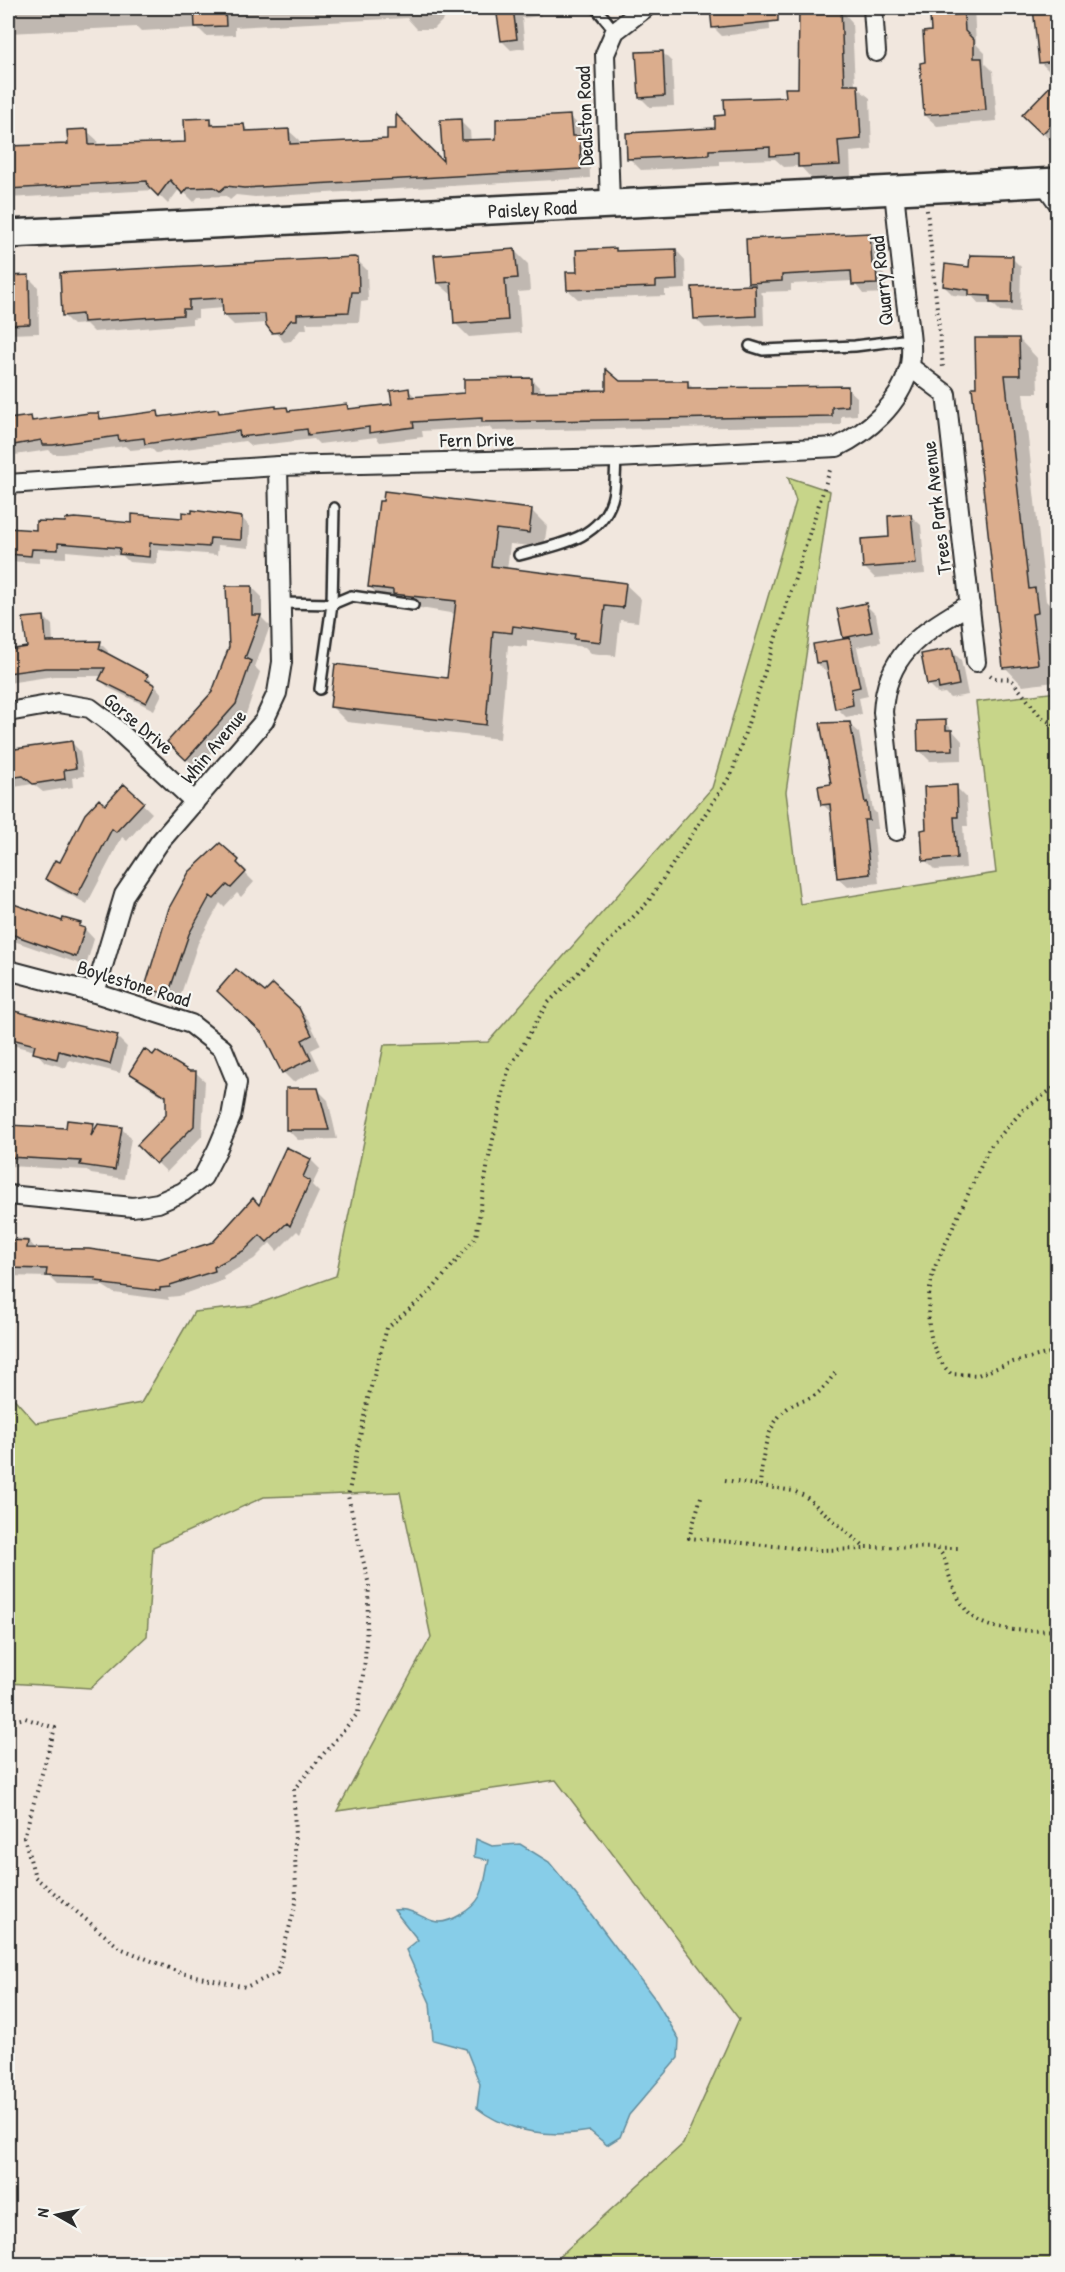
<svg xmlns="http://www.w3.org/2000/svg" width="1065" height="2272" viewBox="0 0 1065 2272" font-family="'Patrick Hand',sans-serif">
	<style>
		.green { fill: #c7d589; stroke: #79805a; stroke-width: 1.5 }
		.water { fill: #87cde8; stroke: #628c9c; stroke-width: 1.5 }
		.shadow { fill: #0003 }
		.building { fill: #dbad8d; stroke: #2b2b2b; stroke-width: 1.5 }
		.lines { fill: none; stroke-linecap: round; stroke-linejoin: round }
		.service-casing { stroke: #2b2b2b; stroke-width: 14 }
		.minor-casing { stroke: #2b2b2b; stroke-width: 22 }
		.secondary-casing { stroke: #2b2b2b; stroke-width: 32 }
		.path { stroke: #2b2b2b; stroke-width: 4; stroke-dasharray: 1.5 4.5; stroke-linecap: butt }
		.service { stroke: #f6f6f2; stroke-width: 9 }
		.minor { stroke: #f6f6f2; stroke-width: 18 }
		.secondary { stroke: #f6f6f2; stroke-width: 27 }
		.labels { text-anchor: middle; dominant-baseline: central; stroke-width: 4.5; stroke-linejoin: round; paint-order: stroke }
		.street-label { font-size: 20px; fill: #2b2b2b; stroke: #f6f6f2 }
	</style>
	<rect width="100%" height="100%" fill="#f1e7de"/>
	<filter id="ink" filterUnits="userSpaceOnUse"><feTurbulence type="fractalNoise" baseFrequency=".0167" numOctaves="2"/><feDisplacementMap in="SourceGraphic" scale="12" xChannelSelector="R" yChannelSelector="G"/><feConvolveMatrix kernelMatrix="1 2 1 2 8 2 1 2 1" color-interpolation-filters="sRGB"/></filter>
	<g filter="url(#ink)">
		<path class="green" d="M788,477L830,491L786,792L800,904L996,873L976,702L1057,692V2264H551L683,2144L739,2019L556,1780L337,1811L431,1637L400,1492L264,1497L153,1547L147,1636L91,1688L8,1683V1392L36,1423L141,1403L194,1312L252,1306L336,1276L384,1045L488,1042L712,788L796,501Z"/>
		<path class="water" d="M476,1839L492,1846L520,1844L549,1862L581,1901L655,1999L679,2039L678,2058L629,2115L620,2137L607,2145L590,2131C551,2138 509,2133 477,2108L480,2084L466,2049L433,2040L430,2003L406,1950L418,1940L394,1910C409,1907 418,1916 433,1921C448,1926 473,1909 480,1896C485,1886 486,1871 489,1860L474,1857Z"/>
		<path class="shadow" d="M8,8H457L458,18H445L434,29H417L407,18L235,27V35L206,36L198,28L141,31L137,27L8,33Z
			M497,8H540L541,16L522,18L525,48L511,50L502,41Z
			M712,8H769L770,30L722,36L713,27Z
			M800,8H844V13L852,22L855,86L870,98L872,150L850,152L851,177L812,179L800,166L784,167L775,159L720,161V166L641,170L629,158L717,130L727,117L787,98L799,89Z
			M931,8H974L976,44L985,53V63L993,71L997,121L937,126L925,115L927,63L932,33Z
			M1035,8H1058V71L1050,72L1040,62Z
			M662,52L672,62L674,106L650,107L640,97Z
			M1058,81V138L1053,143L1024,115Z
			M570,117L580,126V139L589,147L590,178L255,197L236,195L230,200L226,196L198,197L194,202L180,188L168,204L154,190L8,198V148L69,146L87,131L97,140L98,147L187,144L210,119L218,127L244,126L250,132L289,131L299,140V145L444,165L460,121L470,131L471,142L498,141Z
			M870,235L880,245L881,271L885,276L886,293L863,294L853,281L791,284V291L760,292L763,295L764,325L705,328L695,318L753,286L749,282Z
			M676,250L685,260L686,289L665,290V296L578,299L568,290L579,273L578,251Z
			M515,251L528,264L530,291L518,292L521,333L469,337L455,323L453,296L438,283Z
			M1012,258L1021,267L1020,312L1000,311L993,304H979L973,297L953,295L944,286L971,269Z
			M357,260L367,270L368,301L361,302L359,322L306,323L307,329H301L291,341L284,342L267,323L234,325L224,315V308L198,310V318L192,319V324L94,332L86,324L73,325L63,315Z
			M28,277L38,287L39,333L8,334V278Z
			M1019,339L1037,358L1038,393H1023L1046,601L1053,608L1056,631L1050,632L1055,682L1023,686L1005,667L977,388Z
			M531,379L541,389V393L608,392L619,382L688,383L695,390L847,388L857,397V415L841,416V425L554,430L493,431L489,427L422,431L423,437L380,442L376,437L319,444L314,439L251,446L245,441L156,453L151,448L130,450L125,446L63,454H53L49,450L8,456V420L30,417L35,422L99,415L104,420L158,413L163,418L218,410L222,414L275,407L287,408L291,412L347,406L351,410L394,405L408,390L417,398L465,395Z
			M532,511L547,526L544,547L510,544L507,570L625,584L641,599L638,622L620,620L616,656L591,653L585,647L527,640V647L508,645L500,739L347,722L332,707L448,680L456,614L385,602L370,587Z
			M911,516L921,525L925,574L875,578L865,568Z
			M242,518L250,527L249,548L218,545L217,555L158,550L157,564L129,562L123,556L66,551V558L40,557L39,563L8,561V529L38,531L183,520Z
			M252,587L262,597V618L270,626L255,667L260,672L246,714L197,768L179,752L214,692Z
			M866,605L876,615L881,642L857,647L868,696L859,698L862,714L846,717L837,708L830,671L826,672L817,663L848,640L845,637Z
			M44,617L52,625L53,643H100L108,651L107,655L147,676L162,694L154,710L109,688L101,680L103,676H54L8,683V651L29,649Z
			M951,650L961,660L968,695L950,698L945,693L938,694L928,684Z
			M945,722L962,741V760L930,761L920,751Z
			M849,724L859,733L873,810L876,813L878,829H873L879,883L848,887L838,878L833,814L822,804L833,785Z
			M71,742L80,751L84,776L72,778L73,787L43,792L33,784L8,788V752Z
			M124,786L152,813L127,841L122,837L87,904L57,888L47,879Z
			M956,787L966,797L968,826H963L966,868L935,870L925,860L927,831Z
			M220,845L247,871L245,873L254,882L241,897L237,893L224,907L220,903L198,943L178,1003L156,996L146,987Z
			M8,903L62,923L80,924L94,939L86,966L8,939Z
			M266,994L298,1009L308,1019L321,1045L311,1050L320,1069L293,1082L283,1072Z
			M8,1011L117,1037L127,1047L120,1073L69,1060L66,1068L45,1062L35,1051L8,1044Z
			M154,1057L189,1072H195L205,1081L202,1136L167,1172L139,1145L167,1116V1099L141,1082L131,1073Z
			M318,1090L328,1100L337,1139L298,1140L288,1130Z
			M94,1125L97,1129H122L131,1138L124,1179L91,1174L87,1170L8,1166V1126L67,1129Z
			M311,1160L320,1169L312,1185L319,1192L300,1234L297,1231L277,1251L270,1243L254,1259L223,1277L224,1280L179,1296L168,1297L169,1300L114,1293L103,1286L57,1285L49,1277L8,1276V1238L27,1239L37,1250L160,1261L214,1243L260,1207Z"/>
		<path class="building" d="M194,8H225L226,26L195,27Z
			M496,8H513L517,39L501,41Z
			M710,8H778V21L712,28Z
			M799,8H841L844,85H858L861,139L838,141L840,165L798,167V154L770,156V147L709,150V155L627,159L626,133L715,128V116L725,115L724,99L786,97L785,88H798Z
			M1033,8H1058V61L1039,63Z
			M964,14L965,31L974,40V58H982L986,110L924,115L920,63L925,62L923,32L931,31L930,17Z
			M663,51L665,96L639,98L636,52Z
			M1058,78V118L1042,134L1022,115Z
			M396,114L443,161L440,120L461,119L462,140L496,139V119L570,115L572,136H580L581,169L244,188L226,186L220,191L214,187L188,188L183,194L170,180L158,196L148,186L147,181L8,189V146L68,144L67,130L88,129L89,145L185,142L184,119L211,118V125L244,124L245,131L289,129L290,144L387,139V129H396Z
			M870,233L872,264H876L877,284L852,285L851,271L782,275V281L748,283L746,239Z
			M616,248V251L676,249L677,280L656,281V287L567,290L566,272H577L576,250Z
			M515,249L518,278L505,279L508,320L454,324L451,282L437,283L434,255Z
			M970,255L1013,256L1012,303H990V296L969,295V290L943,286L945,264L969,267Z
			M354,257L358,258L359,292H352L349,312L297,314V320H291L281,332L272,333L266,325L265,314L223,315L222,298L189,300V309H183V315L83,322L82,314L62,316L60,273Z
			M29,275L30,324L8,325V276Z
			M755,285L756,316L694,319L692,287Z
			M975,338H1019L1020,375H1005L1029,589L1035,588L1038,613L1032,614L1038,664L1003,668L972,387H976Z
			M606,369L620,381H688V388L848,386V406L832,407V416L544,421L482,422V418L413,422L414,427L369,433V427L308,435L307,429L240,437L239,431L145,444L144,438L119,441L118,436L53,445H42L41,440L8,446V419L31,416L32,421L89,413H99L100,419L158,411L159,417L218,409L219,413L276,406V408L287,407L288,411L347,404L348,409L392,404L390,391L409,388L410,397L464,393V379L532,378V392L606,390Z
			M384,491L532,509L529,533L496,529L491,566L626,583L623,608L605,606L601,642L574,639L575,634L513,626L512,633L493,631L486,725L330,707L335,664L447,678L456,601L393,594V590L368,587L379,501H383Z
			M192,510L242,517L241,540L210,538L209,547L150,543L149,557L119,554L120,548L58,543V550L32,549L31,556L8,554V528L36,530V521L65,522L66,519L75,518L132,523V514L182,518V512L192,513Z
			M911,514L916,564L863,568L861,539L889,537L888,516Z
			M226,586H252V615H261L245,658L251,661L236,704L186,760L167,742L212,692L229,647Z
			M866,603L872,632L843,638L837,609Z
			M44,616L46,642L101,641L99,649L148,675L146,680L155,685L146,703L99,680L105,668H45L8,673V650L27,647L23,618Z
			M850,638L860,687L851,689L853,705L835,709L826,662L816,663L813,644Z
			M952,648L959,685L939,689L938,683L927,685L921,654Z
			M946,720V730H952L953,750L918,751L917,721Z
			M850,722L865,803L867,802L869,820H864L870,874L837,878L830,804L821,805L818,786L831,784L820,723Z
			M72,741L76,768L64,770L65,779L33,784L23,776L8,778V750Z
			M124,784L144,802L116,832L112,829L77,896L45,879L55,860L60,862L85,814L99,799L105,805Z
			M957,785L958,817H954L957,858L923,861L921,830L926,829L924,787Z
			M220,843L239,860L237,863L246,872L231,888L227,885L214,899L210,896L189,934L168,995L145,987L169,908L189,872Z
			M8,902L62,921L63,918L81,923L79,926L85,928L76,957L8,933Z
			M236,969L265,992L273,984L299,1008L312,1035L302,1040L311,1059L282,1073L262,1033L217,991Z
			M14,1011L118,1035L110,1064L59,1051L57,1059L33,1053L35,1045L8,1038Z
			M144,1049L153,1055L156,1051L189,1071H196L194,1126L156,1164L137,1145L166,1115V1096L129,1073Z
			M286,1088H318L329,1130H286Z
			M67,1120L94,1123L91,1136L98,1124L122,1127L115,1170L80,1165L81,1161L8,1157V1125L66,1128Z
			M286,1147L311,1159L303,1177L310,1181L290,1226L287,1223L267,1242L260,1235L245,1250L214,1267L215,1271L170,1285V1287L160,1288V1291L103,1284L104,1282L95,1281L96,1278L46,1276L47,1269L8,1268V1240L28,1241L27,1248L89,1249L159,1259L213,1242L253,1198L259,1205Z"/>
		<g class="lines">
			<defs>
				<path id="service" d="M596,8L615,31
					M750,346L763,350L855,346L910,339
					M519,555C555,545 599,541 612,500C616,488 615,471 616,458
					M281,603L332,604L351,596L413,605
					M320,689L332,604L334,508"/>
				<path id="minor" d="M873,8L876,52
					M1044,183L1058,203
					M610,203L605,54L615,31L645,8
					M910,367L946,394L976,662
					M8,484L278,466L616,458L837,447C869,431 899,405 909,369C914,351 909,327 907,309C902,270 898,230 894,191
					M8,712L59,703L90,708L110,723L195,802
					M896,831L883,712C886,652 924,632 970,604
					M8,970L95,993L191,1024L223,1049L237,1083L231,1117L217,1150L203,1177L183,1192L158,1203L133,1207L8,1195
					M95,993L124,895L159,843L264,721L277,693L282,662L278,466"/>
				<g id="secondary">
					<path id="s1" d="M8,234L1058,182"/>
				</g>
			</defs>
			<use href="#service" class="service-casing"/>
			<use href="#minor" class="minor-casing"/>
			<use href="#secondary" class="secondary-casing"/>
			<path class="path" d="M927,210L943,367
				M990,675L994,678L1011,679L1041,717L1058,727
				M1058,820V874
				M1058,1085L1023,1110L989,1148L934,1269C925,1303 924,1348 951,1374L978,1375L1013,1362L1058,1351
				M725,1480L793,1491L805,1496L864,1547L959,1548
				M760,1486C762,1458 765,1422 792,1405C797,1402 804,1401 810,1398C821,1393 828,1382 836,1372
				M701,1497L689,1538L817,1550L867,1549
				M937,1549C947,1557 946,1567 950,1578C954,1591 963,1610 974,1618C994,1633 1034,1631 1058,1630
				M8,1722L25,1718L55,1728L24,1837L35,1877L120,1948L181,1973L246,1987L277,1973L296,1903L294,1789L358,1713L365,1660L369,1585L348,1496L367,1402L387,1328L431,1291L476,1237L488,1162L508,1071L547,1004L648,902L732,773L831,467"/>
			<use href="#service" class="service"/>
			<use href="#minor" class="minor"/>
			<use href="#secondary" class="secondary"/>
		</g>
	</g>
	<g class="labels">
		<g class="street-label">
			<text transform="translate(584 116) rotate(-92)">Dealston Road</text>
			<text stroke="none"><textPath href="#s1" startOffset="525">Paisley Road</textPath></text>
			<text transform="translate(881 281) rotate(-96)">Quarry Road</text>
			<text transform="translate(477 439) rotate(-1)">Fern Drive</text>
			<text transform="translate(936 508) rotate(-97)">Trees Park Avenue</text>
			<text transform="translate(139 723) rotate(40)">Gorse Drive</text>
			<text transform="translate(213 746) rotate(-50)">Whin Avenue</text>
			<text transform="translate(134 983) rotate(17)">Boylestone Road</text>
		</g>
	</g>
	<rect width="1065" height="2272" fill="none" stroke="#f6f6f2" stroke-width="30"/>
	<rect x="15" y="15" width="1035" height="2242" fill="none" stroke="#2b2b2b" stroke-width="2" filter="url(#ink)"/>
	<g transform="translate(57 2215) rotate(279)" stroke="#f6f6f2" stroke-width="4.5" paint-order="stroke">
	<path d="M0-4.5L10 22L0 15L-10 22Z" fill="#2b2b2b"/>
	<text y="-9" font-size="16" font-weight="bold" text-anchor="middle" fill="#2b2b2b">N</text>
	</g>
</svg>
